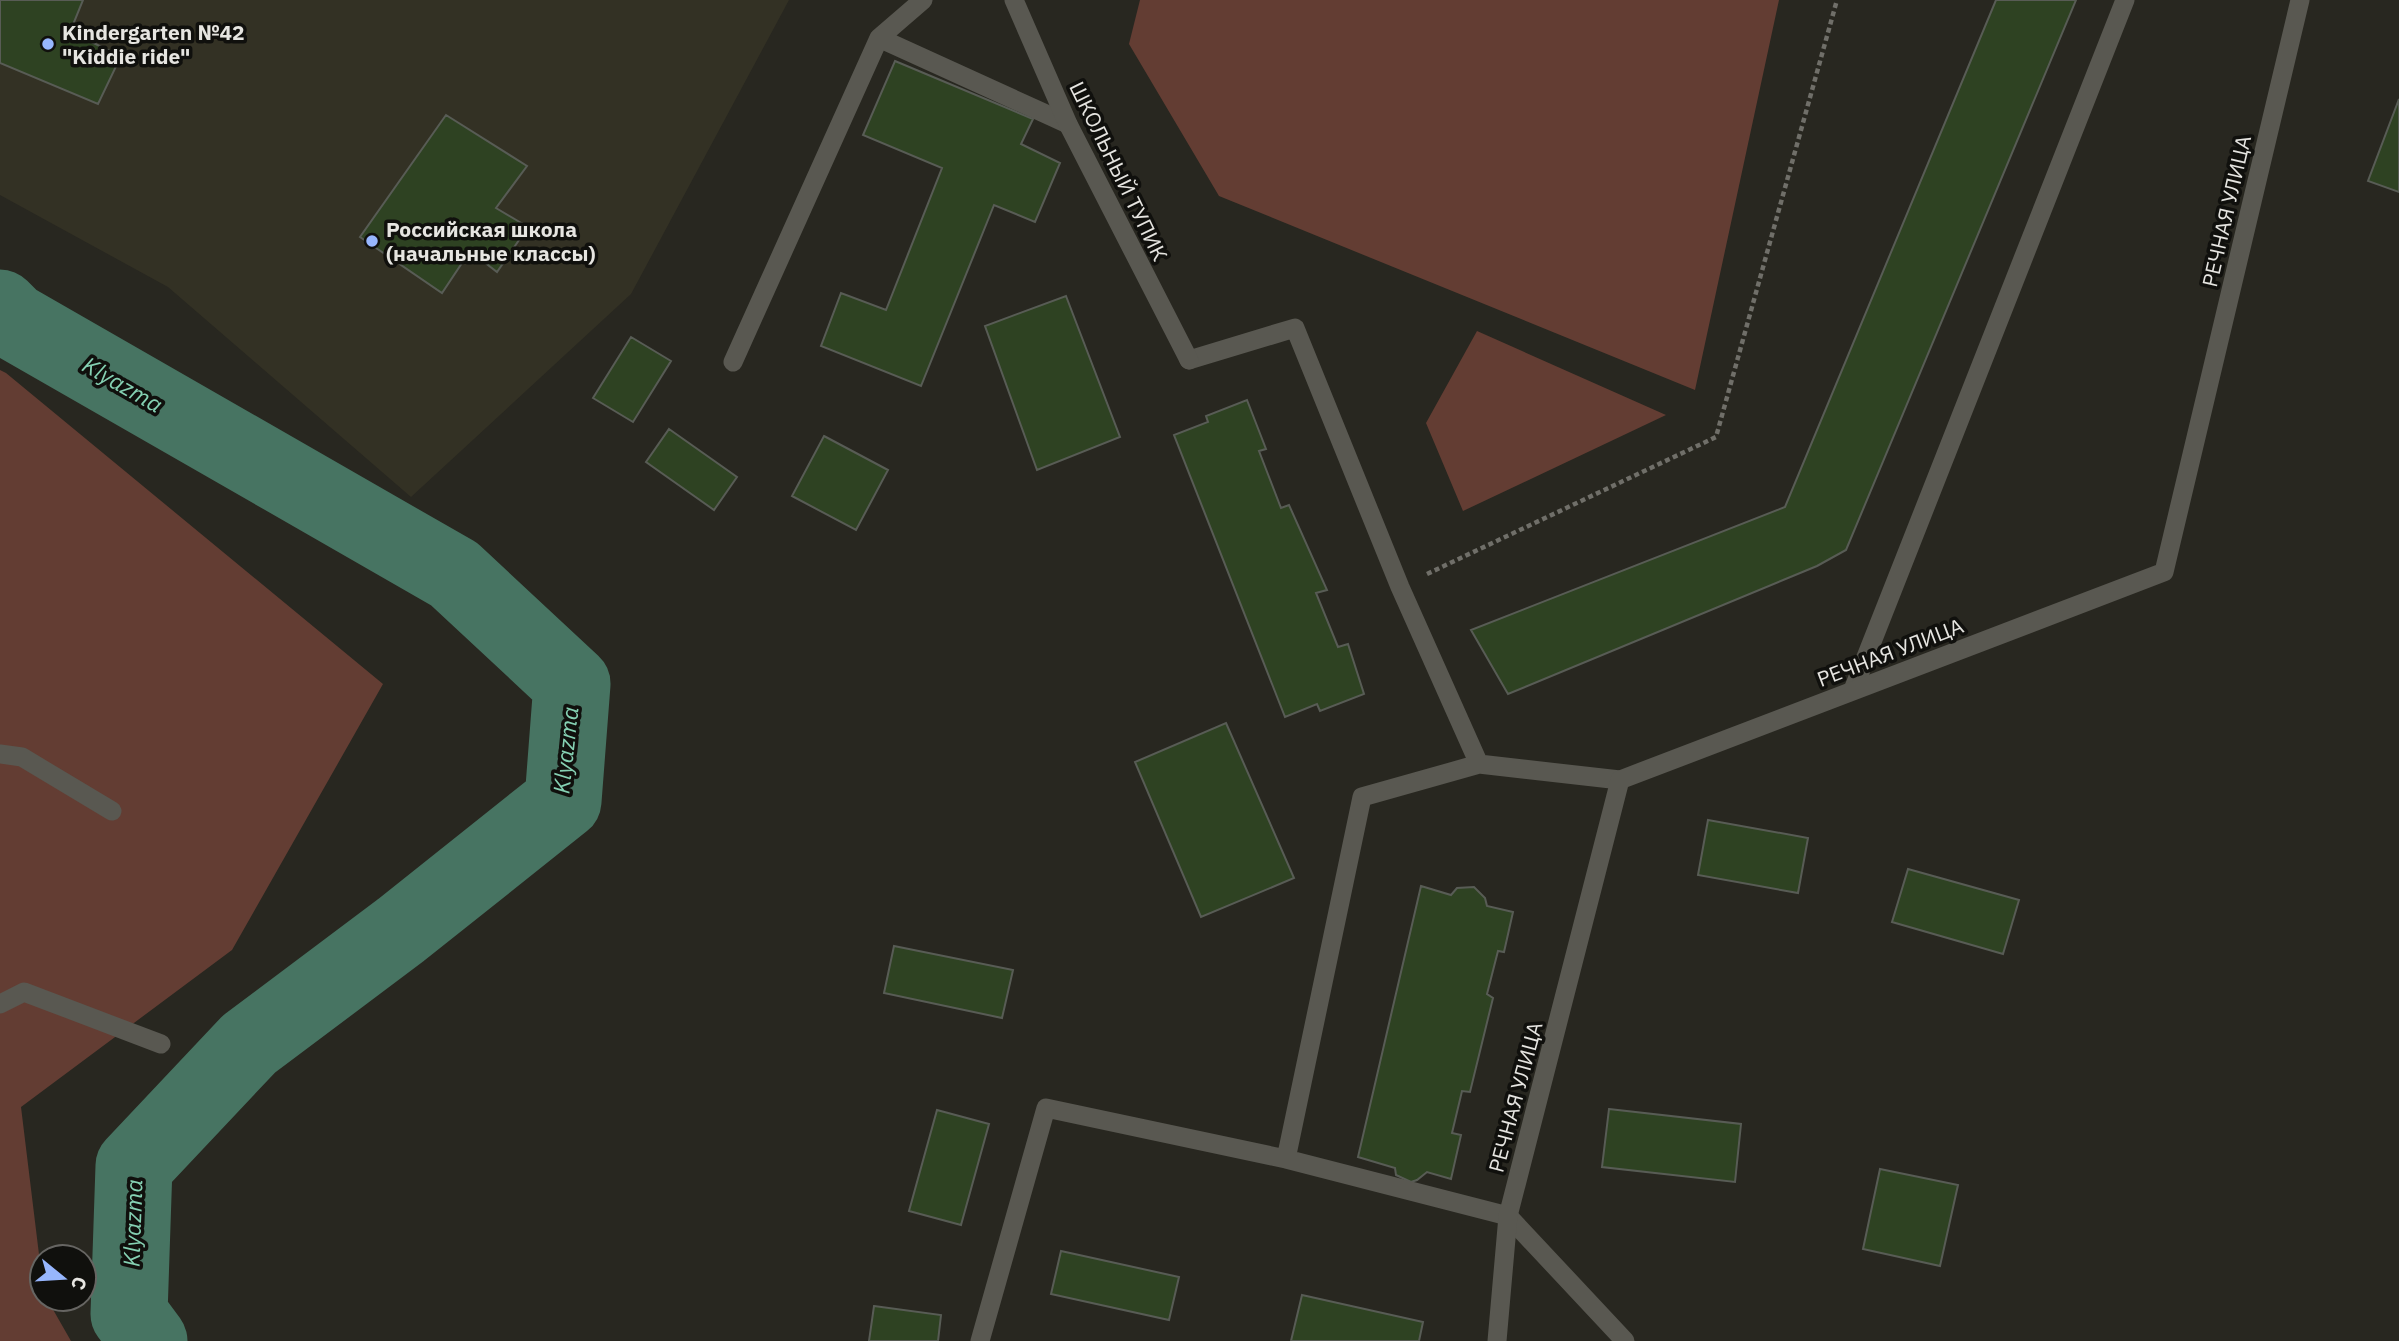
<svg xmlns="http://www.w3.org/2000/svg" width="2399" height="1341" viewBox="0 0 2399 1341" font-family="'IBM Plex Sans',sans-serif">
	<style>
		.built { fill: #333124 }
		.green { fill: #633d33 }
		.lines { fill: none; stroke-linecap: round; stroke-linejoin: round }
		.river { stroke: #477462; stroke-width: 77 }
		.building { fill: #2e4222; stroke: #585c55; stroke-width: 2 }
		.path { stroke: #706f69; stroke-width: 4.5; stroke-dasharray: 5 3.5; stroke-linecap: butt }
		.service { stroke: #595851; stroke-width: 19 }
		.minor { stroke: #595851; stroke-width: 19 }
		.poi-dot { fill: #97b6fd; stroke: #10100d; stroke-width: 2.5 }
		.labels { text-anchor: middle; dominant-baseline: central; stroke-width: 7; stroke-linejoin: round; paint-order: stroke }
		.poi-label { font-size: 21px; font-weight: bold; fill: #e6e5e1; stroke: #10100d; text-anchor: start }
		.street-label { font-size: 21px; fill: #e6e5e1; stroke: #10100d }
		.water-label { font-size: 23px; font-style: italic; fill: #85d1b3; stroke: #10100d }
	</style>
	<rect width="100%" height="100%" fill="#282720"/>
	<path class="built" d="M0,0H789L631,294L411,497L168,287L0,195Z"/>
	<path class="green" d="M1140,0H1779L1695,390L1219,196L1129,44Z
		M1477,331L1666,415L1463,511L1426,423Z
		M0,370L6,373L383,684L232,950L21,1107L42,1279V1299H47L71,1341H0Z"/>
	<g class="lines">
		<path class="river" d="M0,308L13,321L454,574L572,684L563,801L401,930L249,1044L134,1166L129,1314L149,1341"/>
	</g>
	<path class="building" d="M0,0H83L70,32L121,56L98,104L0,63Z
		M1996,0H2076L1846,550L1817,566L1508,694L1471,630L1785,507Z
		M895,61L1033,119L1021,144L1060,163L1035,222L994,205L921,386L821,346L841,293L886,310L942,168L863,135Z
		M2399,99V192L2368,181Z
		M446,115L527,166L496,208L528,227L497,272L470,251L442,293L360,237Z
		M1066,296L1120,437L1037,470L985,326Z
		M631,337L671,361L633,422L593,398Z
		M1247,400L1266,449L1259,451L1281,508L1289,505L1327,590L1316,593L1338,647L1348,644L1364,694L1320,711L1317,704L1285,717L1174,435L1208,422L1206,416Z
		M669,429L737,477L714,510L646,462Z
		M824,436L888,470L856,530L792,496Z
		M1226,723L1294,878L1201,917L1135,762Z
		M1708,820L1808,838L1798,893L1698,875Z
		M1908,869L2019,900L2003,954L1892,922Z
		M1421,886L1451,895L1457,888L1474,887L1485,898L1487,906L1513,912L1504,952L1498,951L1487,994L1493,998L1470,1092L1462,1091L1452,1133L1461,1135L1451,1179L1427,1172L1417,1180L1411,1182L1396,1175L1395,1168L1358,1157Z
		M894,946L1013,970L1002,1018L884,993Z
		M1609,1109L1741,1124L1735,1182L1602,1167Z
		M937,1110L989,1124L961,1225L909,1211Z
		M1880,1169L1958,1185L1940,1266L1863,1249Z
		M1061,1251L1179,1277L1169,1320L1051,1294Z
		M1302,1295L1423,1322L1419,1341H1291Z
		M874,1306L941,1315L938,1341H869Z"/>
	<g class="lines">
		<path class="path" d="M1427,574L1716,437L1837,0"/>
		<path class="service" d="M879,38L1068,124
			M1189,360L1295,328L1400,587L1479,764
			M733,362L879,38L923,0
			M1853,690L2125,0
			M0,754L22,757L112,811
			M1620,780L1479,764L1362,797L1286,1159L1508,1216L1625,1341
			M0,1004L24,992L161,1044
			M980,1341L1046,1108L1286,1159"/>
		<path class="minor" d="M1014,0L1068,124L1189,360
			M1497,1341L1508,1216L1620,780L2164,572L2300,0"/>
	</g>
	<g class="poi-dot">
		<circle cx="48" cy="44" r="7"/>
		<circle cx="372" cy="241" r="7"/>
	</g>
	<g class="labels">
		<g class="poi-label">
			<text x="62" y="32">Kindergarten №42<tspan x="62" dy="24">"Kiddie ride"</tspan></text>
			<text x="386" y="229">Российская школа<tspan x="386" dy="24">(начальные классы)</tspan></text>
		</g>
		<g class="street-label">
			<text transform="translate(1119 171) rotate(64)">ШКОЛЬНЫЙ ТУПИК</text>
			<text transform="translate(2226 211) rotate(-77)">РЕЧНАЯ УЛИЦА</text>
			<text transform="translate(1890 652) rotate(-21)">РЕЧНАЯ УЛИЦА</text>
			<text transform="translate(1515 1097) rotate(-75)">РЕЧНАЯ УЛИЦА</text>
		</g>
		<g class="water-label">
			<text transform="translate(123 384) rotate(30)">Klyazma</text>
			<text transform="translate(565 750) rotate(-84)">Klyazma</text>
			<text transform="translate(132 1223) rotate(-88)">Klyazma</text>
		</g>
	</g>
	<g transform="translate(63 1278) rotate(108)"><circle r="33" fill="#10100d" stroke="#666562" stroke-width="2"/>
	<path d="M0-5L12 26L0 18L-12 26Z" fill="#97b6fd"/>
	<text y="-10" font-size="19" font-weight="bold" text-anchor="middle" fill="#e6e5e1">С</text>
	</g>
</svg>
